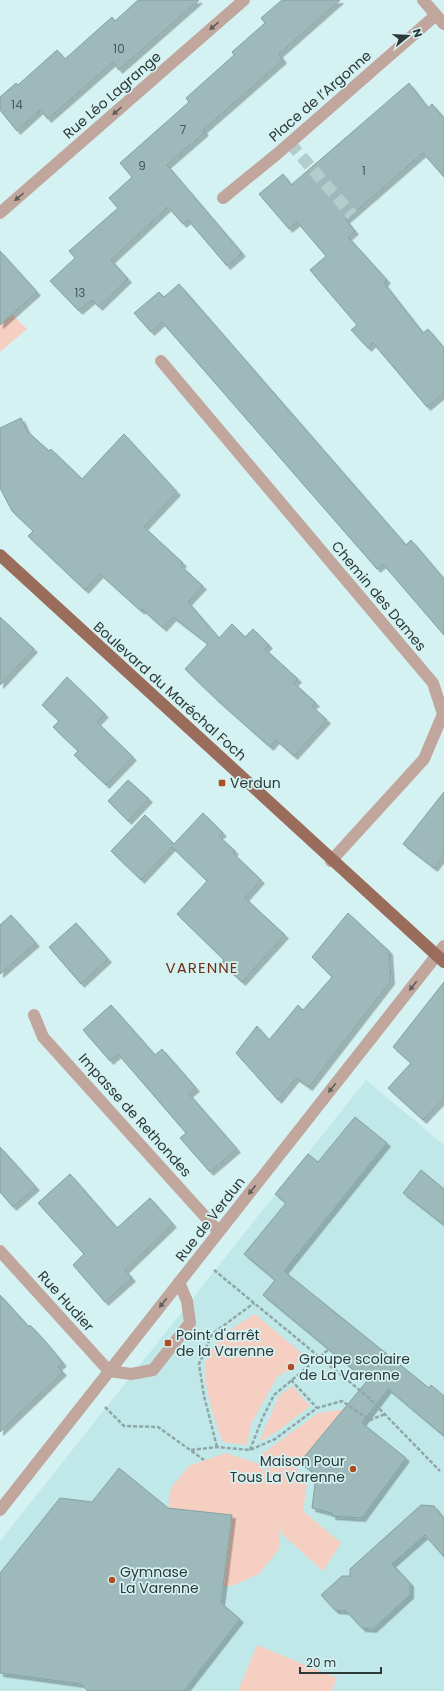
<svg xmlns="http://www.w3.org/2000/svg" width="444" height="1691" viewBox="0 0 444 1691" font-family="Poppins,sans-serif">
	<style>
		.built { fill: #c1e8e8 }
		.green { fill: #f5cfc1 }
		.building { fill: #9db9b9; stroke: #85a1a1; filter: url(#shadow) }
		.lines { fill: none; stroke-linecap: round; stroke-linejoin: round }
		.minor-tunnel { stroke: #b3cdcd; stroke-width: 12; stroke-dasharray: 12 6; stroke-linecap: butt }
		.path { stroke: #90a6a6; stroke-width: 2.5; stroke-dasharray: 4 2; stroke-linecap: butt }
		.minor { stroke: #c0a69d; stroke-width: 12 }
		.major { stroke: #996c5b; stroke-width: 12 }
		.oneway { fill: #605e5b }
		.poi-dot { fill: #b14b22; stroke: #d5f2f2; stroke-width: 1.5 }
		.labels { text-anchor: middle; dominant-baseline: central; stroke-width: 3.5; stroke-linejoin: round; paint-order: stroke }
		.number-label { font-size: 12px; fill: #495858 }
		.street-label { font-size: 14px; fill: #2d3838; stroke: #d5f2f2 }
		.poi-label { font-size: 14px; fill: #2d3838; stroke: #d5f2f2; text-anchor: start }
		.neighbourhood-label { font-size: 15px; letter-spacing: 1px; fill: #702f15; stroke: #d5f2f2 }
	</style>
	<defs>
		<filter id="shadow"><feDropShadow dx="3.5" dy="3.5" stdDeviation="0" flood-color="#0004"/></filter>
	</defs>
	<rect width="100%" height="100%" fill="#d5f2f2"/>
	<path class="built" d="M366,1080L444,1145V1691H0V1541Z"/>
	<path class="green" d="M12,314L27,329L0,352V325Z
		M255,1314L307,1358L277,1377L251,1424L247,1445L223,1442C215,1423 203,1384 205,1365C206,1358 214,1345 218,1341C229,1329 242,1322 255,1314Z
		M292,1386L310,1406L278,1431L259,1442L279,1396Z
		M344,1409L295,1468L308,1477L303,1511L341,1543L323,1571L282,1534L281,1524L279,1549L259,1574L232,1586H223L232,1516L168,1508L171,1488L189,1466L226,1453L259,1464L275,1485L259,1456L318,1413Z
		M257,1645L337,1678L332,1691H238Z"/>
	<path class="building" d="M138,0H199L119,70L113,62L48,119L40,110L17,131L0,110V97L16,83L18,85L57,50L65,59L112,17L115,21Z
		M282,0H340L279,54L283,60L203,130L205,132L167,165L242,253L227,266L188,220L183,224L168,207L111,260L128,279L99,307L92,300L79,311L50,281L75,258L69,251L118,208L109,198L132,177L120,163L189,102L186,98L234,55L232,52L265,23L261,18Z
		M409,83L428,108L432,104L444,118V177L423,153L346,220L355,231L348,237L387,280L384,283L423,333L428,329L444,348V393L427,407L373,343L368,348L351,330L357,325L310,270L326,256L297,222L289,229L259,194L283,174L291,185Z
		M0,251L37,292L0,325Z
		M179,284L406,545L411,540L444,579V635L383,564L377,569L162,322L151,332L134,313L159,292L164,297Z
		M21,418L27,431L49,451L51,449L82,479L124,434L177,492L144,527L183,563L181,566L203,586L188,602L219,638L232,624L245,637L253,629L269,645L265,649L298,679L294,683L316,703L312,706L327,720L294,756L276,740L270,747L217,700L185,669L208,644L173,617L163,628L142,609L141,611L100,574L85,590L28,536L33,531L12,511L0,488V428Z
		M0,617L34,649L0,685Z
		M67,677L105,714L97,722L133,757L106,785L74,755L78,751L53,727L59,721L42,705Z
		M128,780L149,799L128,821L108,801Z
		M444,792V855L434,868L403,844Z
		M203,813L223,833L219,836L235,851L233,853L261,880L245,898L285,935L242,982L221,963L224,960L177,914L207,881L172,847L141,880L111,851L145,815L174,844Z
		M348,913L389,951L391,981L309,1087L296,1078L278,1100L236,1053L257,1026L269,1040L298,1005L303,1010L332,977L312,957Z
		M11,915L36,943L0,974V925Z
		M76,923L108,959L81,984L49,947Z
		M444,982V1098L423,1120L388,1088L411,1063L393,1047Z
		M111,1005L155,1055L162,1049L196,1088L189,1094L237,1149L210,1172L180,1138L186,1133L118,1054L110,1061L83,1030Z
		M355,1117L387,1143L284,1271L429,1388L431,1385L444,1396V1436L388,1389L362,1423L406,1458L362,1518L332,1516V1513L312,1508L316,1475L300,1462L367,1381L263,1295L275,1280L244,1254L286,1203L275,1194L308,1154L318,1162Z
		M0,1147L36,1187L13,1207L0,1192Z
		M421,1170L444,1189V1225L403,1193Z
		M70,1174L117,1228L150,1198L173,1224L125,1270L132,1278L105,1302L73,1265L84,1254L38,1203Z
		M0,1295L29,1327L30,1325L44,1340L63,1363L58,1367L63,1372L0,1432Z
		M119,1468L168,1508L232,1515L221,1603L240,1619L184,1691H88L81,1684L0,1673V1573L60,1498L92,1502Z
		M421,1505L434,1506L444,1519V1557L425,1535L392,1564L410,1583V1595L373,1629L362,1628L346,1611L335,1610L321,1595L342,1576H350V1569Z"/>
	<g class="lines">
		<path class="minor-tunnel" d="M290,143L352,215"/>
		<path class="path" d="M214,1270L368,1397L440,1471
			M291,1380L317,1408
			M105,1407L124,1426L158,1427L204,1460
			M217,1447L204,1396L199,1364L212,1334L254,1303
			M191,1450L217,1447L250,1450L275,1439L317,1408L342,1401L370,1420L385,1414
			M250,1450L262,1419L274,1395L329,1349"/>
		<path class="minor" d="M423,0L444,24
			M223,198L277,154L436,15
			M0,213L244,0
			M161,361L433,683L443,714L424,759L331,861
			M34,1015L43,1037L219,1232
			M0,1251L109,1371L131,1374L153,1370L190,1323L187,1301L179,1282
			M0,1510L444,946"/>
		<path class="major" d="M0,555L444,962"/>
	</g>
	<defs><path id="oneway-solid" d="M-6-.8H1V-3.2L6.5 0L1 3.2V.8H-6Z"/></defs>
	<g class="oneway">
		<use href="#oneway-solid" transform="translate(214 26) rotate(139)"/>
		<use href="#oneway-solid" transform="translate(117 111) rotate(139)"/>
		<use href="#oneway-solid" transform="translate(19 197) rotate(139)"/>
		<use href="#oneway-solid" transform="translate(413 986) rotate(128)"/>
		<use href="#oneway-solid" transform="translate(332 1088) rotate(128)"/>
		<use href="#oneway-solid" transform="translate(252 1190) rotate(128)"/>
		<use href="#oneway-solid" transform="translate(163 1303) rotate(128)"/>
	</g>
	<g class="poi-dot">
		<rect x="218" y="779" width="8" height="8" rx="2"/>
		<rect x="164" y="1339" width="8" height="8" rx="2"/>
		<circle cx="291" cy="1367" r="4"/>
		<circle cx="353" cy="1469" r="4"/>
		<circle cx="112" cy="1580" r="4"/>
	</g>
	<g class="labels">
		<g class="number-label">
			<text x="119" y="48">10</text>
			<text x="17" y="104">14</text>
			<text x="183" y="129">7</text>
			<text x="142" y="165">9</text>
			<text x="364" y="170">1</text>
			<text x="80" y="292">13</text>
		</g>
		<g class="street-label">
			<text transform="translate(112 95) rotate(-41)">Rue Léo Lagrange</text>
			<text transform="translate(320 96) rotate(-41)">Place de l’Argonne</text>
			<text transform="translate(379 596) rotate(50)">Chemin des Dames</text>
			<text transform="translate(170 691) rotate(42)">Boulevard du Maréchal Foch</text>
			<text transform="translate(135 1115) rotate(48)">Impasse de Rethondes</text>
			<text transform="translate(210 1219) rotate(-52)">Rue de Verdun</text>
			<text transform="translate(66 1301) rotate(48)">Rue Hudier</text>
		</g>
		<g class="poi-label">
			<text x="230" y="783">Verdun</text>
			<text x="176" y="1335">Point d'arrêt<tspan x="176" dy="16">de la Varenne</tspan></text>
			<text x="299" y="1359">Groupe scolaire<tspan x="299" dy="16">de La Varenne</tspan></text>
			<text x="345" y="1461" text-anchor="end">Maison Pour<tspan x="345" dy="16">Tous La Varenne</tspan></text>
			<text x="120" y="1572">Gymnase<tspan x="120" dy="16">La Varenne</tspan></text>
		</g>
		<g class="neighbourhood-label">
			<text x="202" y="967">VARENNE</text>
		</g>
	</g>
	<g transform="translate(408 36) rotate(72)" stroke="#d5f2f2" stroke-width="3" paint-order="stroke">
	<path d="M0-3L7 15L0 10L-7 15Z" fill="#2d3838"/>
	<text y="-6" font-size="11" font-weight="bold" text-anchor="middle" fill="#2d3838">N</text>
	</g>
	<path d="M300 1667v6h81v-6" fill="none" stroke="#2d3838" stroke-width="2"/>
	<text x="306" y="1667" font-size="12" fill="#2d3838" stroke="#d5f2f2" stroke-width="3" paint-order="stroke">20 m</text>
</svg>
